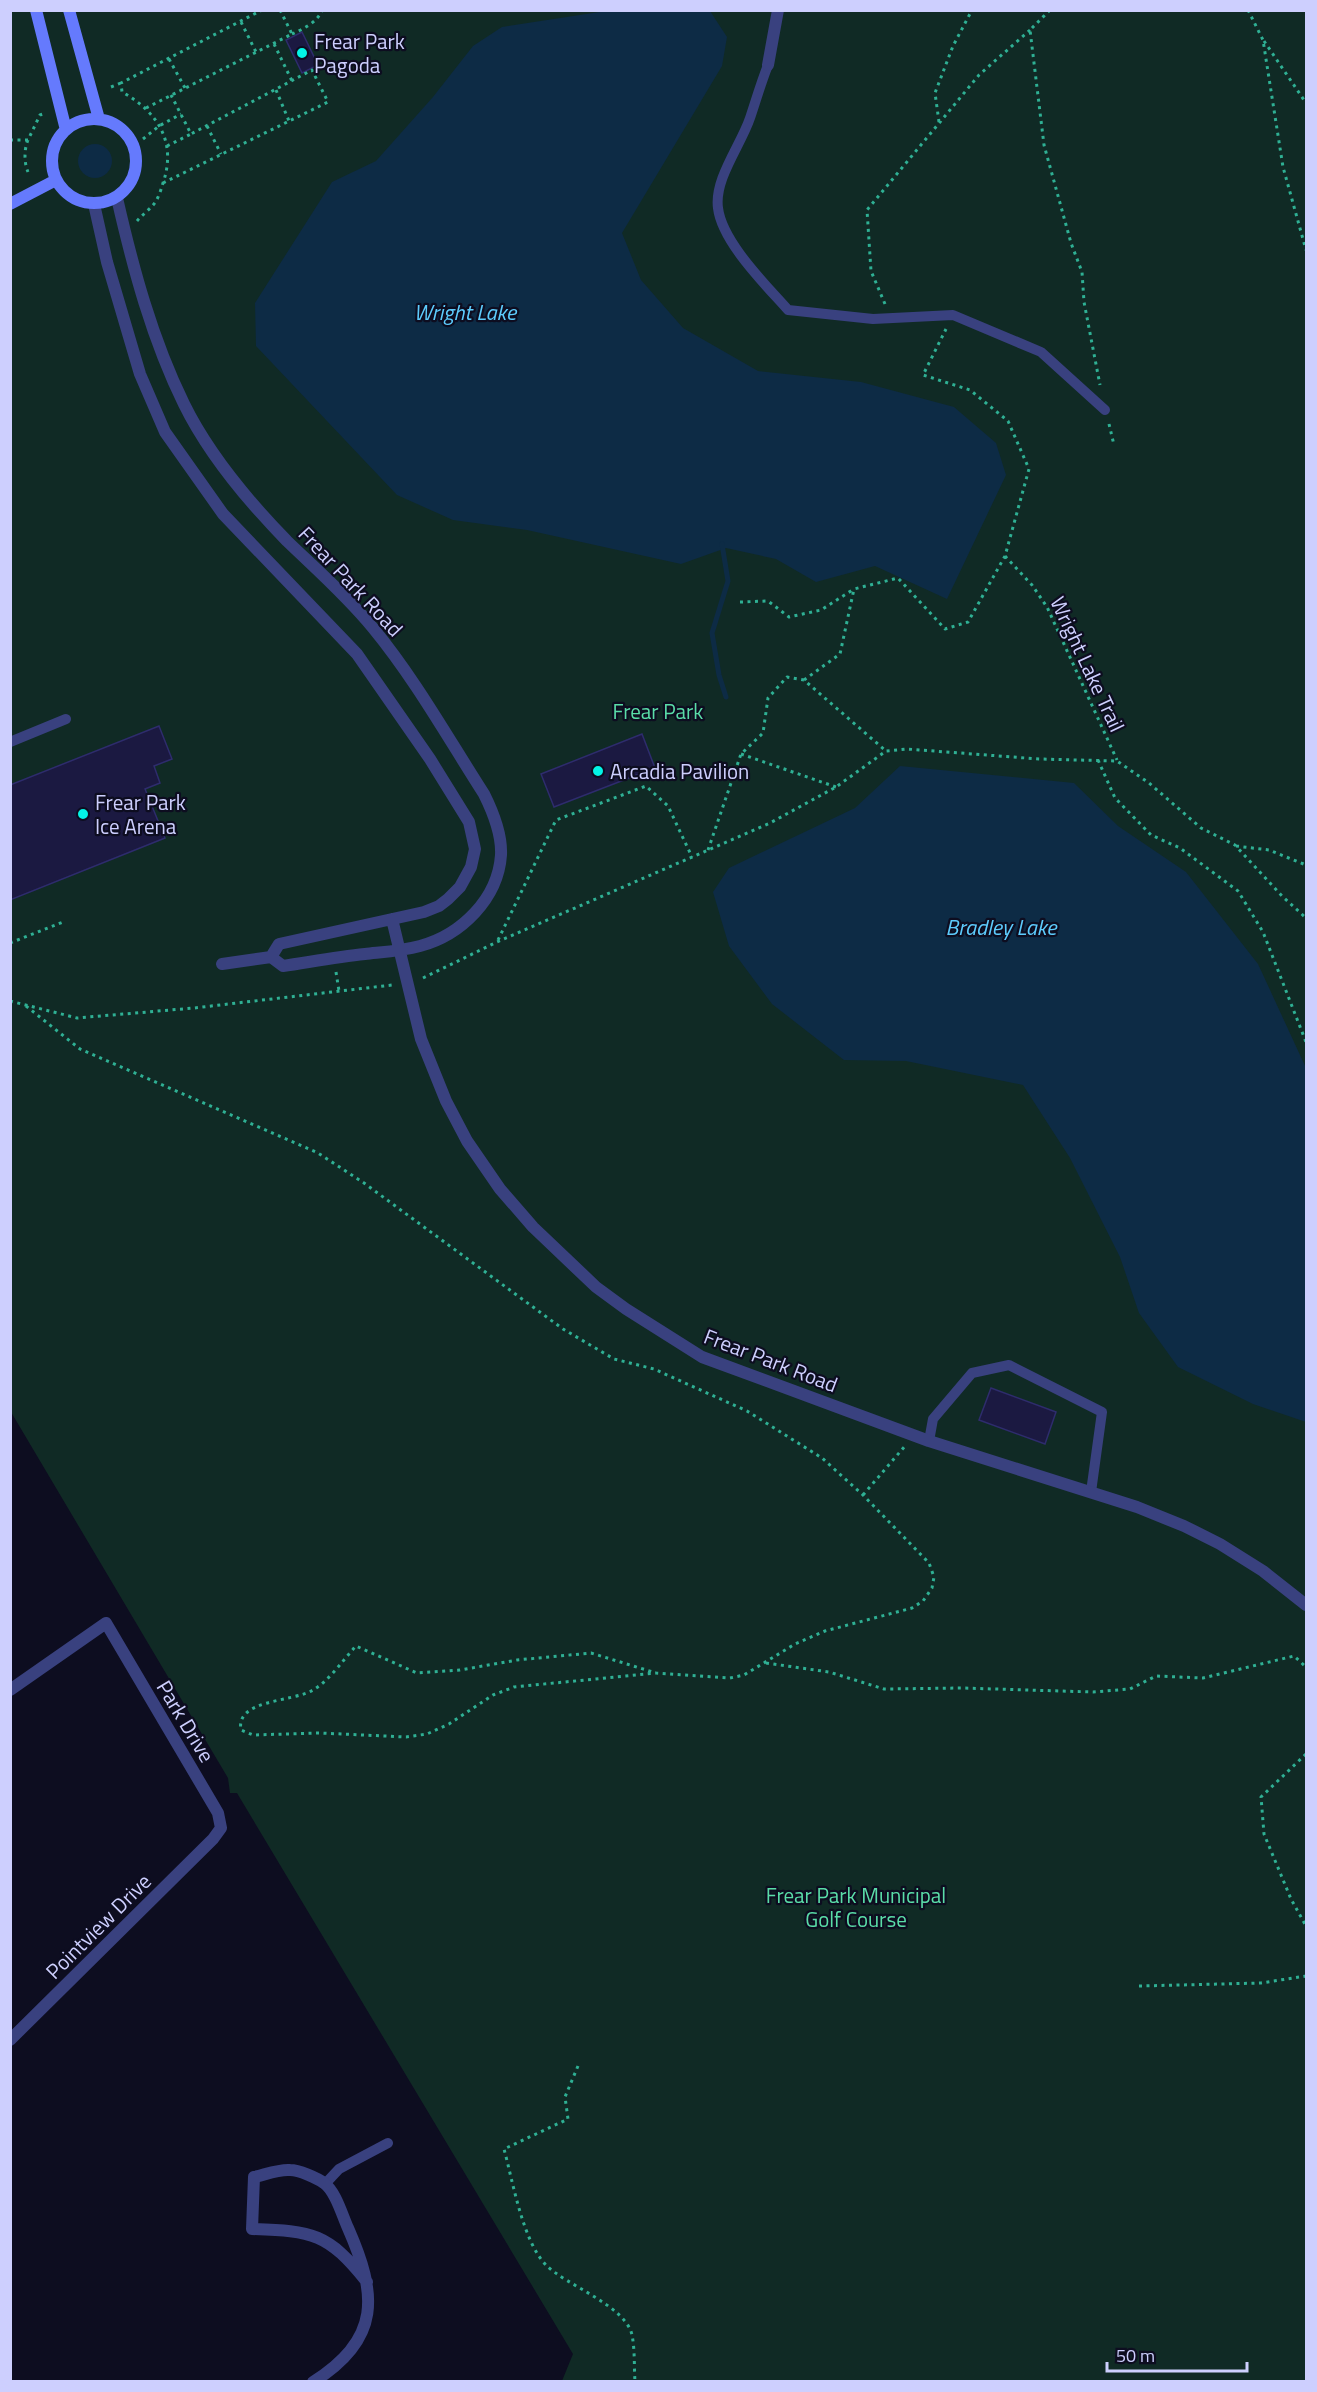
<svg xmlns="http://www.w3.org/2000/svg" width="1317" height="2392" viewBox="0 0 1317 2392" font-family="'Titillium Web',sans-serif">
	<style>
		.green { fill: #102a25 }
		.water { fill: #0d2b45 }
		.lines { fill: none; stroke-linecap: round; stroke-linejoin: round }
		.stream { stroke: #0d2b45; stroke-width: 5 }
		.building { fill: #1b1941; stroke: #2e2c6d; stroke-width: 1.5 }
		.path { stroke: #2fb094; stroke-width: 3; stroke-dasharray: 3 4.5; stroke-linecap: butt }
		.lane { stroke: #39417f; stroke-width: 10 }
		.street { stroke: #39417f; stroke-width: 12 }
		.secondary { stroke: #657afd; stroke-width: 12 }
		.poi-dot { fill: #03f4e6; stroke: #0d0d20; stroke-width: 2 }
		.labels { text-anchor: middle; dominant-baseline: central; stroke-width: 4.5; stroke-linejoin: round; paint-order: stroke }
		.poi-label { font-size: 21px; fill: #cdcffe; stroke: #0d0d20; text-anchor: start }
		.street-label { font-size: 21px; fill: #cdcffe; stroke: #0d0d20 }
		.park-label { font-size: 21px; fill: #5adda8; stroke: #0d0d20 }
		.water-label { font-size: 22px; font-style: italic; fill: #5dccfd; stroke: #0d0d20 }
	</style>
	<rect width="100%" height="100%" fill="#0d0d20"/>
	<path class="green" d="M10,11H1306V2381H562L573,2354L237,1793H230L228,1778L11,1412Z"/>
	<path class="water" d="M606,11H710L727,37L722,66L622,233L641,280L683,328L758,371L861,382L954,407L996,443L1006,475L947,599L875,566L816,582L776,559L726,548L681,564L527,530L453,520L397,495L256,346L255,303L332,182L376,161L433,97L473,46L502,27Z
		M78 161a17 17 0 1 1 34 0a17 17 0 1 1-34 0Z
		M900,766L1074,783L1118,826L1186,872L1258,964L1306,1068V1422L1253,1404L1178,1367L1139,1313L1120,1257L1070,1158L1023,1085L906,1061L844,1060L772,1004L729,946L713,892L729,868L855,808Z"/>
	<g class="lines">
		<path class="stream" d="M722,544L728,581L712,633L719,675L726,697"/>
	</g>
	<path class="building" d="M302,32L318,65L302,73L286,40Z
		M159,726L172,759L154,766L160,783L145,789L165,838L10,900V785Z
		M642,734L655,768L554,807L541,774Z
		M991,1388L1056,1412L1045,1444L979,1420Z"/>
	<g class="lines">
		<path class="path" d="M1050,10L1030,30L1044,145L1071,243L1082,272L1084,302L1100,385
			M1248,10L1263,40L1283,167L1306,250
			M241,22L256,52
			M292,34C303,29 318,22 322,10
			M1264,41L1306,103
			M274,44L292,81
			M169,59L185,88
			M111,87L121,83
			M276,90L289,121
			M146,108L292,34L280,10
			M939,122L935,93L953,46L972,10
			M207,126L221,154
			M143,139L159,126L181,114
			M10,140H28L40,115L46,113
			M28,140C24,149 24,163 28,172
			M167,146L191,134
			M163,183L328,102L312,70L191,134L171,95
			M137,221C142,215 149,210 154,204C158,199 161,190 163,183C177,142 158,112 122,92L121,83L262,10
			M885,304L871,271L867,210L979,75L1030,30
			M1109,424L1114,445
			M1005,556L1032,585L1047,607L1117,760
			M740,602L768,601L789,617L821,610L854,589
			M804,680L840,654L854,589L898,578L945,629L968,622L1005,556L1029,469L1008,421L970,390L923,375L946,329
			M741,754L836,787
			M1098,760L1115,798L1151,835L1180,848L1238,891L1263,932L1306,1042
			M1236,846L1269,850L1306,865
			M708,850L741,754L763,733L768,698L787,677L804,680L886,751
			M498,940L556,820L646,786L668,806L692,857
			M10,943L63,922
			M336,972L339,991
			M423,978L497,942L770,823L836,787L886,751L907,749L1039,759L1117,761L1149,783L1201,828L1235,845L1282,896L1306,918
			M10,1001L77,1018L194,1008L392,985
			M26,1006L80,1049L318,1153L364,1183L563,1329L614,1359L654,1369L747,1411L822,1458L863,1495L929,1563L934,1577L932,1588L923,1601L912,1608L825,1631L795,1644L744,1675L730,1678L656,1673L514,1687L493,1695L449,1724L427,1734L406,1737L320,1733L253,1735L241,1730C235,1699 294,1702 313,1690C329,1681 343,1660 356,1646L417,1673L460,1670L517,1660L591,1653L656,1673
			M863,1495L905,1446
			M766,1663L829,1672L884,1689L962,1688L1093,1692L1130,1689L1156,1676L1203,1678L1294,1656L1306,1667
			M1306,1754L1261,1797L1264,1834L1291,1899L1306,1926
			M1139,1986L1261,1983L1306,1976
			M578,2066L565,2097L568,2119L504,2149C513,2182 523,2243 547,2266C566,2285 626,2306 632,2335C635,2350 634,2367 635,2382"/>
		<path class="lane" d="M768,65C761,83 756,100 750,118C741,145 714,179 718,208C722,242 766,285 788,310L873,319L953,315L1041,352L1105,410
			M10,742L66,719
			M929,1441L933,1419L972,1373L1009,1365L1102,1412L1091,1492
			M325,2184L339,2169L388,2143"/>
		<path class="street" d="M768,65L778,10
			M117,198C133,268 152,339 184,404C209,455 247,500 287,541C316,569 347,596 373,628C415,679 448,738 484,794C493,812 502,835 501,855C498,899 461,935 420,946C402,951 383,952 365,954C337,957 310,962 283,966L271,957L222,964
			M94,204L107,262L140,374L165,432L223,514L357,654L430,759L469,822L475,849L471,867L460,887L448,899L439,906L424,912L279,944L271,957
			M392,919L421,1039L446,1101L467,1141L500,1189L533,1227L596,1287L626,1309L702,1357L929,1441L1137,1507L1184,1526L1220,1544L1263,1571L1306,1605
			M10,1690L106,1623L218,1813L221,1828L213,1839L10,2040
			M313,2382C382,2339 377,2294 348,2228C342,2215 336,2192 324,2183C317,2178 299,2170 290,2170C279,2169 264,2175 254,2177L252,2229C313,2231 328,2233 367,2282"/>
		<path class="secondary" d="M36,10L66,130
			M69,10L99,119
			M52 161a42 42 0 1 1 84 0a42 42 0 1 1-84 0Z
			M10,204L56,180"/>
	</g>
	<g class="poi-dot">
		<circle cx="302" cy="53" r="6"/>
		<circle cx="598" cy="771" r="6"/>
		<circle cx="83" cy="814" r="6"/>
	</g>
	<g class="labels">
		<g class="poi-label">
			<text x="314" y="41">Frear Park<tspan x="314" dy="24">Pagoda</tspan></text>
			<text x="610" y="771">Arcadia Pavilion</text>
			<text x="95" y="802">Frear Park<tspan x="95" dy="24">Ice Arena</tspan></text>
		</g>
		<g class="street-label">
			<text transform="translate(351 581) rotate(47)">Frear Park Road</text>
			<text transform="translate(1088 664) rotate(65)">Wright Lake Trail</text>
			<text transform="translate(771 1360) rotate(21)">Frear Park Road</text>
			<text transform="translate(186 1721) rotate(59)">Park Drive</text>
			<text transform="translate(98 1926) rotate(-45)">Pointview Drive</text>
		</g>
		<g class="park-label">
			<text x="658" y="711">Frear Park</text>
			<text x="856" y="1895">Frear Park Municipal<tspan x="856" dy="24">Golf Course</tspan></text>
		</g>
		<g class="water-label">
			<text x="465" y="312">Wright Lake</text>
			<text x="1001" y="927">Bradley Lake</text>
		</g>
	</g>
	<rect width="1317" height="2392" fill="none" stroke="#cdcffe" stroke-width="24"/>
	<path d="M1107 2362v9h140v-9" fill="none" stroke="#cdcffe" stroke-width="3"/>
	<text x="1116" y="2362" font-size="18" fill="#cdcffe" stroke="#0d0d20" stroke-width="4.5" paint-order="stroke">50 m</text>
</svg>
